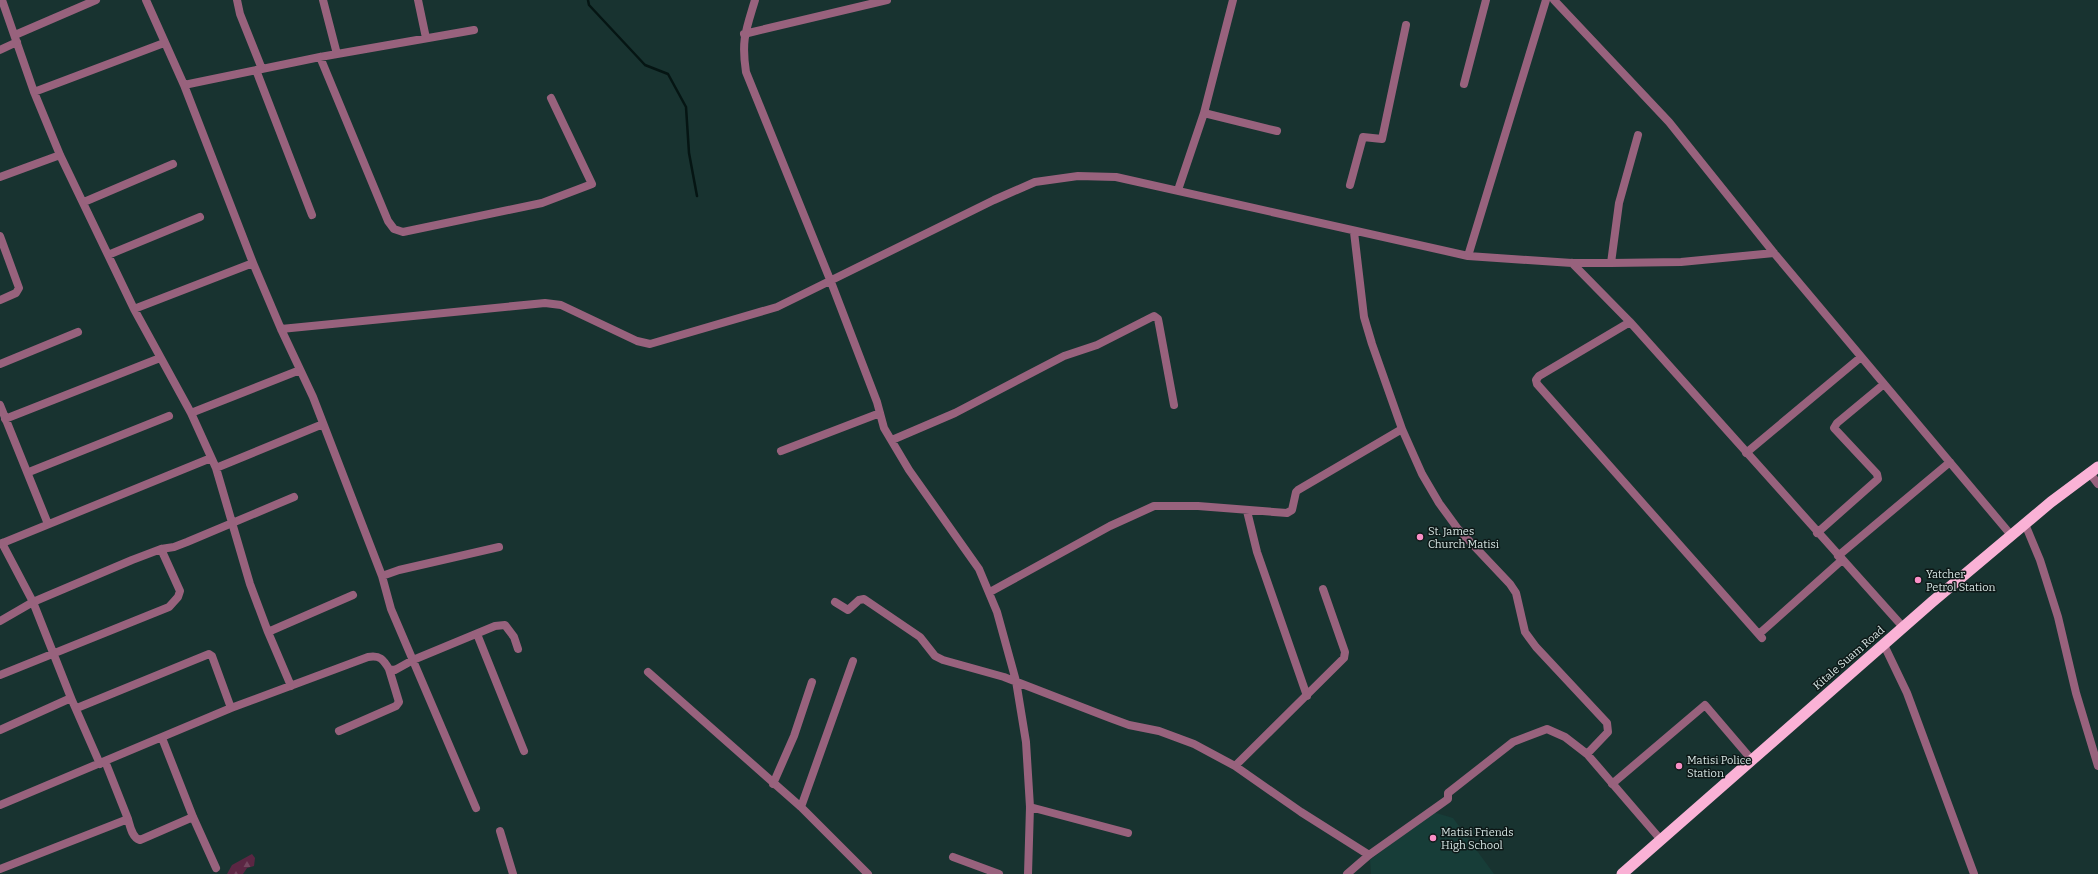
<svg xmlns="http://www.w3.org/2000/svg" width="2098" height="874" viewBox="0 0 2098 874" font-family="Bitter,serif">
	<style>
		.built { fill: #173d38 }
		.forest { fill: url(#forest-firs) }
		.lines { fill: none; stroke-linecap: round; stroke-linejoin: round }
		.stream { stroke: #051513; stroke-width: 2.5 }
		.minor { stroke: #98627d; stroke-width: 8 }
		.trunk { stroke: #fab2d6; stroke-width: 11 }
		.poi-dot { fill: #fa8fc6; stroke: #0d1817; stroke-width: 1.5 }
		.labels { text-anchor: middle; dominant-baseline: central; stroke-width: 3; stroke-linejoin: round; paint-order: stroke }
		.poi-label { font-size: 11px; fill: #d5e4e2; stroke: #0d1817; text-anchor: start }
		.street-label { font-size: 11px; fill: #d5e4e2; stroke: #0d1817 }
	</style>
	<defs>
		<pattern id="forest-firs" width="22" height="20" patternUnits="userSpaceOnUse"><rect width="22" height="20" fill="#5b2643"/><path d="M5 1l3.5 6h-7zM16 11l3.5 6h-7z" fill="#72455e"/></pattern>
	</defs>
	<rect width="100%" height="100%" fill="#183330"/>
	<path class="built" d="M1433,812L1453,818L1494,874H1371L1370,860Z"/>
	<path class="forest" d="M252,854L255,858L254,866L247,868L243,874H227L232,865Z"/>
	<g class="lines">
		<path class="stream" d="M588,0L589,5L645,65L668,74L686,107L689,153L697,196"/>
		<path class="minor" d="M2,0L34,92L60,155L134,309L191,413L216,468L250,584L268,632L291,686
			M146,0L184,85L253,263L281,329L313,397L382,576L391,609L476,808
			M237,0L240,14L262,69
			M323,0L337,54
			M418,0L426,38
			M755,0C746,30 741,40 746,72L831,282L877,402L884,428L909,470L979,569L997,612L1016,681L1026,742L1030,807L1028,874
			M1554,0L1669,122L1774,253L2011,535
			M744,34L887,0
			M15,35L96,0
			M0,50L17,42
			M320,57L388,221L394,229L403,232L542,203L592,184L551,98
			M256,70L312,215
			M1464,84L1486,0
			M184,85L320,57L474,30
			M34,92L164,43
			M1204,113L1277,131
			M0,177L60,155
			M1350,185L1363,137L1382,139L1406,25
			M1178,190L1204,113L1233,0
			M84,202L173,164
			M1354,232L1364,317L1372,344L1402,429L1422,474L1439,503L1458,529L1510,584L1516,593L1525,632L1536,647L1607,723L1608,732L1587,754L1661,840
			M0,236L19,288L16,293L0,300
			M108,255L200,217
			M1468,256L1546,0
			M1572,263L1630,322L1903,627
			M1611,263L1619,203L1638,135
			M134,309L253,263
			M1630,322L1539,376L1536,380L1537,384L1762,638
			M281,329L545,303L561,305L637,341L650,344L777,307L994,200L1035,182L1078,176L1116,177L1468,256L1572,263H1611L1681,262L1774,253
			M0,364L78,332
			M0,405L48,524
			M191,413L300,370
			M5,419L160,358
			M892,440L955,413L1064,356L1097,345L1154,316L1158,319L1159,324L1174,405
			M781,451L880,413
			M1746,453L1861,357
			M216,468L323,424
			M29,472L169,416
			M2089,472L2098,484
			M1247,511L1257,552L1307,696
			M2025,524L2040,560L2058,617L2076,693L2098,766
			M1817,533L1878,479L1877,474L1834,428L1837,423L1884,384
			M2,543L33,602L71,698L100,764
			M0,544L211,458
			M1838,556L1950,462
			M382,576L399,570L499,547
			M990,592L1110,526L1154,506H1198L1287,513L1292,510L1296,492L1298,490L1402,429
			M835,602L848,610L859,600L864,599L920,637L935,656L943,660L1004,677L1110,718L1129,725L1159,731L1194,744L1235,766L1301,812L1369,855
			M0,621L33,602L132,560L161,549L174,547L187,542L294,497
			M268,632L353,595
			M477,634L524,751
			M1759,634L1842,560
			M1884,645L1907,693L1974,874
			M648,672L801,807L868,874
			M0,675L169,607L178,597L180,591L161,549
			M77,708L209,654L212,656L231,708
			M0,730L71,698
			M339,731L396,706L399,702L389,669
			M162,738L193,817L216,868
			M1235,766L1344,658L1345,652L1323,589
			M773,784L794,736L812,682
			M1612,784L1705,705L1752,760
			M0,805L231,708L368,657C380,655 383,659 389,669L395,670L413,660L495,626L505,625L514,637L518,649
			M801,807L853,661
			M1030,807L1128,833
			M128,819C130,826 132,838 140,840L193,817
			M500,831L513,874
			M953,857L999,874
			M0,869L128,819L105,761
			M1347,874L1369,855L1448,799V793L1513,742L1547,729L1565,737L1587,754"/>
		<path class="trunk" d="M1622,874L1932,602L2051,502L2098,467"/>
	</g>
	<g class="poi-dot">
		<circle cx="1420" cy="537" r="4"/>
		<circle cx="1918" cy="580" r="4"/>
		<circle cx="1679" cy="766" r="4"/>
		<circle cx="1433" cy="838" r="4"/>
	</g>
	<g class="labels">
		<g class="poi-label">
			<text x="1428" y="531">St. James<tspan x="1428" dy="13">Church Matisi</tspan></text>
			<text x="1926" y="574">Yatcher<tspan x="1926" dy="13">Petrol Station</tspan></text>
			<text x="1687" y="760">Matisi Police<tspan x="1687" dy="13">Station</tspan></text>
			<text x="1441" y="832">Matisi Friends<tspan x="1441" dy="13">High School</tspan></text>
		</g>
		<g class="street-label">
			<text transform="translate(1849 658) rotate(-41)">Kitale Suam Road</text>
		</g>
	</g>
</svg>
